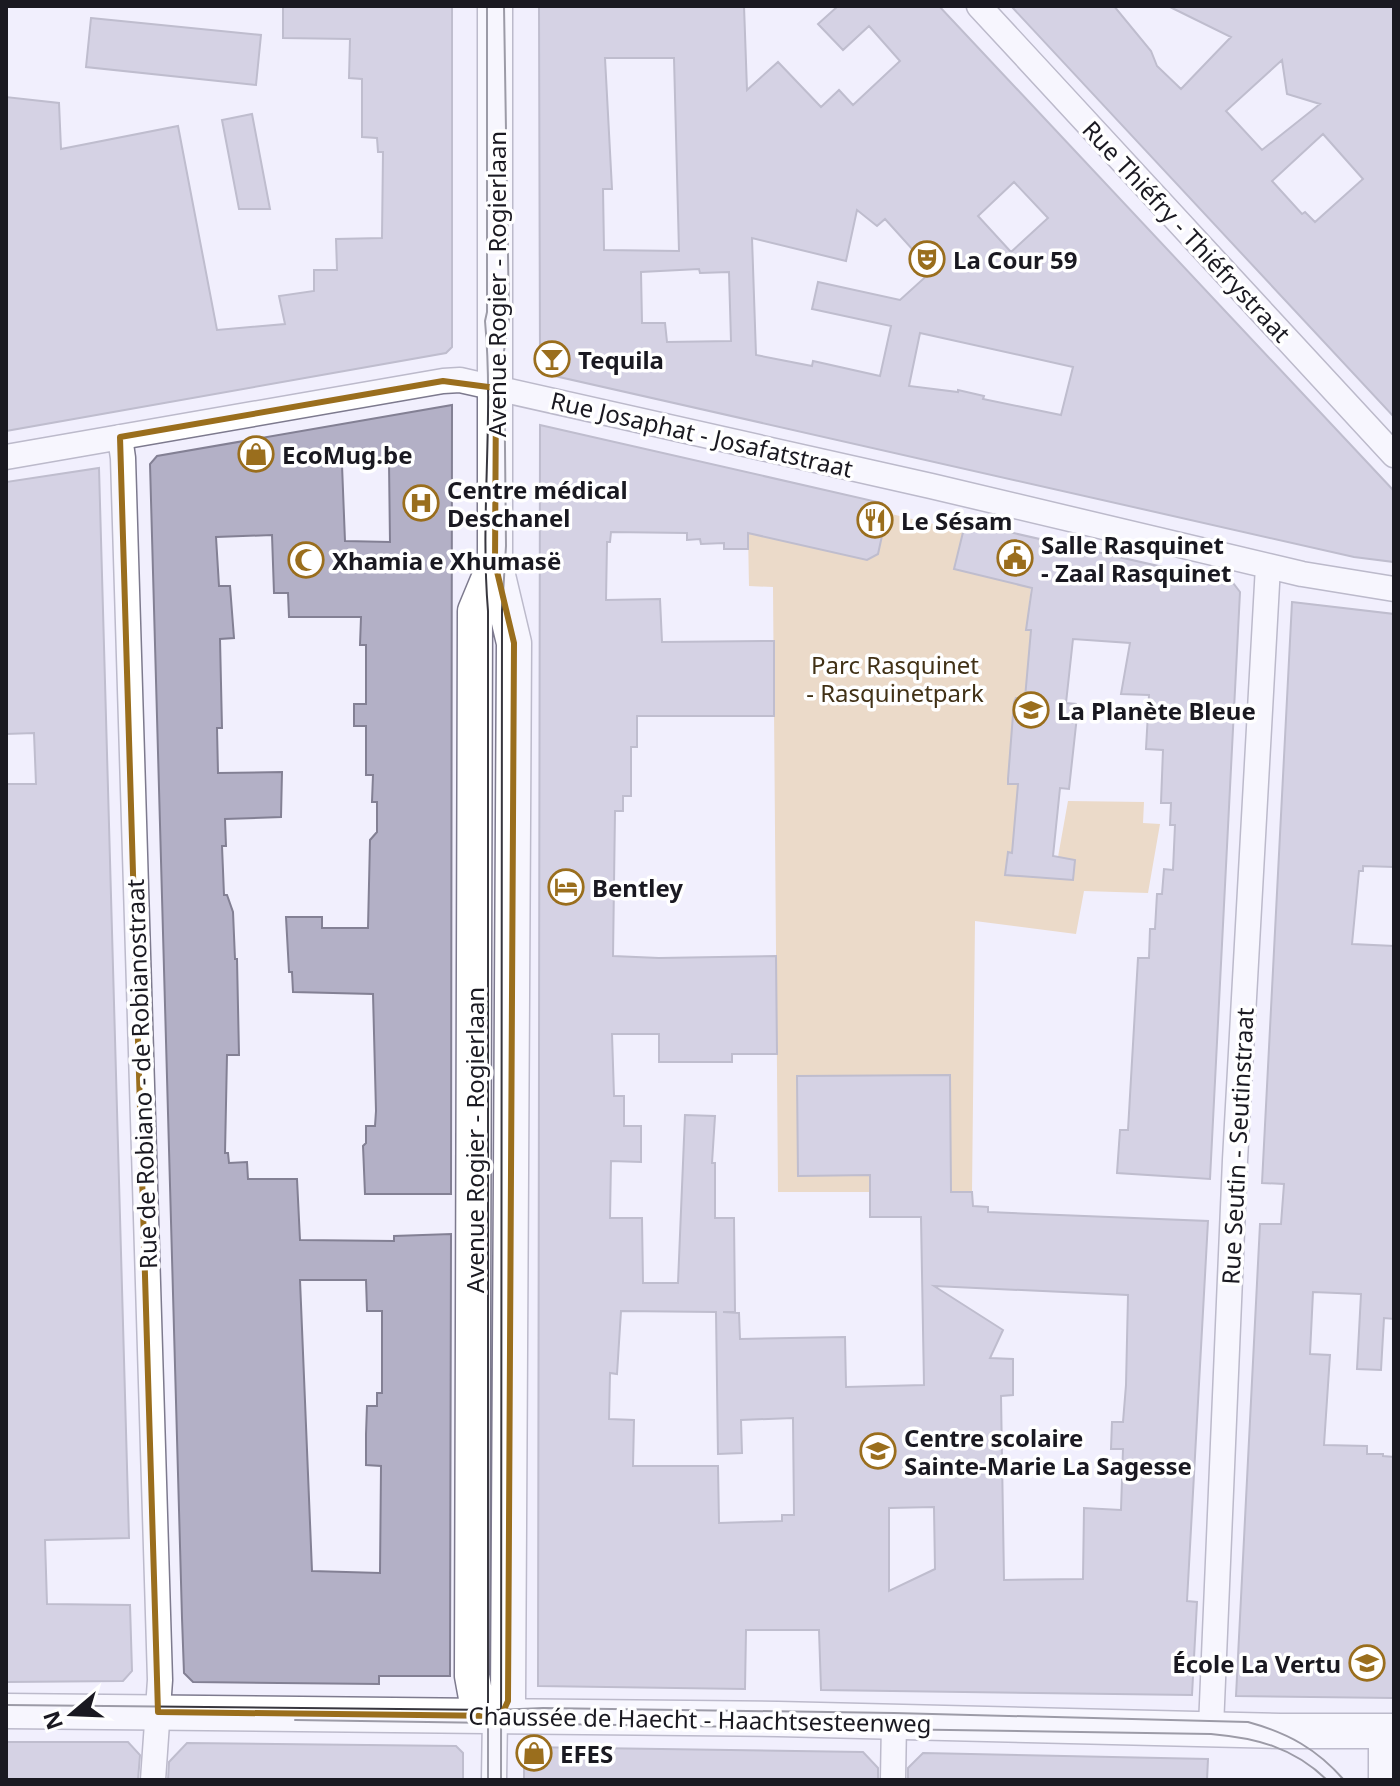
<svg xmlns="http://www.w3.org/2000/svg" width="1400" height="1786" viewBox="0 0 1400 1786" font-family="'Noto Sans',sans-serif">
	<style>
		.green { fill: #e4c089 }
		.building { fill: #b3b0c6; stroke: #838094; stroke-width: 2; fill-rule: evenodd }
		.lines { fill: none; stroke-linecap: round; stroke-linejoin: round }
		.street-casing { stroke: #7d7a8e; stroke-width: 27 }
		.secondary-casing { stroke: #7d7a8e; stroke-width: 37 }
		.street { stroke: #fff; stroke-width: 24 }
		.secondary { stroke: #fff; stroke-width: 34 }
		.tram { stroke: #37363e; stroke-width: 2 }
		.marked { fill: none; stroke: #9a6e1d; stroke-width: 6; stroke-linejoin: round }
		.labels { text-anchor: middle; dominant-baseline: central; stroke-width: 7; stroke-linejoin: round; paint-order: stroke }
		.street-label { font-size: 24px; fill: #1a1921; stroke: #fff }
		.poi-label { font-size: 24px; font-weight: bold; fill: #1a1921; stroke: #fff; text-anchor: start }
		.park-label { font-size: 24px; fill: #413116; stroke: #fff }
	</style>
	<rect width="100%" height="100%" fill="#f1effd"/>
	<path class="green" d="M887,513L963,531L955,568L1031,586L1027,629L1031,630L1025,698H1016L1008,779L1018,784L1012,853H1007L1006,875L1058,857L1068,801L1144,802L1143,823L1160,824L1148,893L1084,891L1076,934L975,921L972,1192H778L773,587L749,586L748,533L878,554Z"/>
	<path class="building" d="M283,6H452V347L446,353L6,431V97L59,103L61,149L178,126L217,330L285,324L279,296L314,291V270H337L336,239L382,238L383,152H378L377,138L362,137V79L349,78L350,39L283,38Z
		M539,6H744L747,90L778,62L821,107L839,90L853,105L900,61L869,26L843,50L818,24L838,6H939L1394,491V562L1354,557L546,374L540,366ZM605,58H674L679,251L604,250L603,189H612ZM1014,182L1048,218L1011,252L978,216ZM857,210L877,226L885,219L932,271L900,300L818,282L812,309L891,326L880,376L813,361L812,366L756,355L752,238L846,261ZM699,269L700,273L729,272L731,341L667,342L665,323H642L641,272ZM920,333L1073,367L1061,415L983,399L984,396L958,390V392L909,386Z
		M1011,6H1114L1151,51L1157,66L1181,89L1231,37L1168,6H1394V417ZM1282,60L1287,94L1320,104L1262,150L1226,111ZM1323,134L1363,179L1315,222L1305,212L1302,214L1272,181Z
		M91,18L261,35L256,85L86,67Z
		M252,114L270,209H239L222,120Z
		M452,405L451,1194H365L363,1146L366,1143V1126H375L376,1111L373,994L293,992L292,972H289L286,917H322V928H368L370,840L377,832V802H372L373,775H366V726H354V704H366V645H360L361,617H289L288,593H274L272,535L216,537L219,586H230L234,638L220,639L222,728H217L218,773L282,772L281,817L225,819L226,846H222L224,895H227L233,912L235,959H237L239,1055H227L225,1153H228L229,1163L247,1162L248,1179H297L300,1240L394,1241V1236L451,1234L450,1676H379V1684L193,1682L184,1673L182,1618L150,464L157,456ZM389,463L390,542L345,541L342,465ZM300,1280H366L367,1311H382V1393H377V1406H367L366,1434V1465L381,1466L380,1573L312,1571Z
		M540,425L882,503L887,513L878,554L867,560L748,533V549H724V543L701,544L700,539L687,540V533L611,532L610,542H607L606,600L660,599L662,642L774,641V716H637V747H631V796H623V811H615L613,956L659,958L776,956L777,1054H732V1062H659V1034H612L614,1096H624V1126H641V1162L611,1161L610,1218H642L643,1283H678L685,1115L715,1116L712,1163H715V1218H734L735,1312H723L739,1313L740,1339L845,1337L846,1387L924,1385L921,1217H870V1175L798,1176L797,1076L950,1075L951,1192H972L973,1206L988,1207V1212L1208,1221L1187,1601L1197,1602L1192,1695L821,1690L819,1630H746L745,1689L538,1686ZM934,1286L1128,1295L1126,1385L1123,1422H1112L1111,1449H1123L1121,1510L1084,1508L1083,1579L1004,1580L1001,1396L1013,1395V1359L990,1358L1003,1330ZM621,1311L716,1312L718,1454L742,1453L741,1420L793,1418L794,1515H782V1521L719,1523L718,1466H633L634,1420L609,1419L610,1373L617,1374ZM934,1507L935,1569L889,1591V1508Z
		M99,468L129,1538L45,1540L47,1604L130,1605L132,1671L123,1681L6,1682V784H36L34,733L6,734V482Z
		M965,524L987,527L1233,583L1240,592L1210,1179L1117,1173L1120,1130H1128L1138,958H1149L1150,929H1155L1157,894H1162L1164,869L1173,870L1175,825H1170L1171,803H1161L1163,750L1146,749L1149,695L1121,694L1130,643L1073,639L1066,703L1076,704L1077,716L1069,789L1060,788L1053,856L1075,860L1073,880L1005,875L1008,852L1012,853L1018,784H1008V779L1014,702L1016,698H1025L1031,630H1026L1032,588L954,569Z
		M1292,602L1394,614V867L1363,866V871H1359L1352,944L1394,946V1319L1384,1318L1381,1370L1357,1369L1361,1294L1313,1292L1310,1354L1330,1355L1324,1445L1367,1446V1454H1383V1456L1394,1457V1698L1236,1696L1260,1224H1281L1284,1184L1262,1183Z
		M6,1742H128L140,1755L138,1780H6Z
		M187,1743L456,1746L463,1753V1780H168L169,1762Z
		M524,1747L863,1752L878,1768V1780H524Z
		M923,1753L1208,1759L1207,1780H908V1768Z"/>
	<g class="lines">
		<defs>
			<path id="street" d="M979,6L1394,455
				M120,437L123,458L160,1680L153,1780
				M6,457L443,381L460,380L931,486L1302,574L1394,589
				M1211,1727L1235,1160L1268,566
				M1381,1731V1780
				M494,1780L495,1716
				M893,1780L894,1721"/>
			<path id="secondary" d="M495,6V563L514,643L508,1701L501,1716
				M6,1711L778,1719L1280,1731H1394
				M488,1716L476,1698L472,1676L475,611L495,563"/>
		</defs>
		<use href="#street" class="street-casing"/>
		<use href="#secondary" class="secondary-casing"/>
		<use href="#street" class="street"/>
		<use href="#secondary" class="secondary"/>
		<path class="tram" d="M487,6V312L485,321C494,418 480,515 488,611V1780
			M6,1705L495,1710L543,1708L894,1713L1248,1722C1288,1733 1317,1749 1344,1780
			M295,1720L1211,1734C1256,1738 1293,1747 1327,1780
			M501,1780L502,610L506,546L504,351L509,318L504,6"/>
	</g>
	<path d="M0 0H1400V1786H0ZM443,381L496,388L495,563L514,643L508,1701L501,1716L158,1712L120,437Z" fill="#f1effd" fill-opacity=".55" fill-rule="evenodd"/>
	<path class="marked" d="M443,381L496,388L495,563L514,643L508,1701L501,1716L158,1712L120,437Z"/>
	<defs>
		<symbol id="theatre-ring" viewBox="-11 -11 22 22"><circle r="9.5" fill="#fff" stroke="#9a6e1d" stroke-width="1.5"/><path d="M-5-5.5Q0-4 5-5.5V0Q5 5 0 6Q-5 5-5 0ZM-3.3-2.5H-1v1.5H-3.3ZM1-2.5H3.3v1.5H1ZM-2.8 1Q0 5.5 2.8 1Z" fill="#9a6e1d"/></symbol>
		<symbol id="bar-ring" viewBox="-11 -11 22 22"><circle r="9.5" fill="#fff" stroke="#9a6e1d" stroke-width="1.5"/><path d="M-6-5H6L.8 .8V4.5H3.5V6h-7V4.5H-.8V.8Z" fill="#9a6e1d"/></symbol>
		<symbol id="shop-ring" viewBox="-11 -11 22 22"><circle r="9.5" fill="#fff" stroke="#9a6e1d" stroke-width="1.5"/><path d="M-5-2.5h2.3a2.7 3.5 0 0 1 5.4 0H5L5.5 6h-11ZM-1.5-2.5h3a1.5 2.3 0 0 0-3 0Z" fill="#9a6e1d"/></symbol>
		<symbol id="hospital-ring" viewBox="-11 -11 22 22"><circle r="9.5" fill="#fff" stroke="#9a6e1d" stroke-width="1.5"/><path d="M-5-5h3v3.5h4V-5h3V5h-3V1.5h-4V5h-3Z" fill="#9a6e1d"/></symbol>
		<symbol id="restaurant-ring" viewBox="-11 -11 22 22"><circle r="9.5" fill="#fff" stroke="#9a6e1d" stroke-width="1.5"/><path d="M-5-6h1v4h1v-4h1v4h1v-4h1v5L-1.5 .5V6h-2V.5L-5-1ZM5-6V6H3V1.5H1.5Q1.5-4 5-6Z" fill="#9a6e1d"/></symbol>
		<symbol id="civic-ring" viewBox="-11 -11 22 22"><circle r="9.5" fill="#fff" stroke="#9a6e1d" stroke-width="1.5"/><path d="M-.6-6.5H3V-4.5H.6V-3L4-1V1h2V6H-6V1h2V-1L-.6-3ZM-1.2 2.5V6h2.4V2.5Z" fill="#9a6e1d"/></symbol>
		<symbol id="mosque-ring" viewBox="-11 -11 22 22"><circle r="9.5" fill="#fff" stroke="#9a6e1d" stroke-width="1.5"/><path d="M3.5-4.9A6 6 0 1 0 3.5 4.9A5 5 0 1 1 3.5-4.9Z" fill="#9a6e1d"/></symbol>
		<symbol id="school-ring" viewBox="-11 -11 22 22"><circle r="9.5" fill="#fff" stroke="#9a6e1d" stroke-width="1.5"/><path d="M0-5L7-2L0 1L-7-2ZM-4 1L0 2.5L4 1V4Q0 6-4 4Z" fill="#9a6e1d"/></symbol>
		<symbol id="hotel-ring" viewBox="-11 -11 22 22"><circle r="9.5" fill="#fff" stroke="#9a6e1d" stroke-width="1.5"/><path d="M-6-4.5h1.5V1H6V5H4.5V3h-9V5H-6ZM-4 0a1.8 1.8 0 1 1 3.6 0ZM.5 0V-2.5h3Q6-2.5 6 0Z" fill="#9a6e1d"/></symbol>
	</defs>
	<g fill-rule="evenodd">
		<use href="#theatre-ring" x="907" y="239" width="40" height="40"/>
		<use href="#bar-ring" x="532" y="339" width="40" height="40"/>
		<use href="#shop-ring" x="236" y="434" width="40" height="40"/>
		<use href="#hospital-ring" x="401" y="483" width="40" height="40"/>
		<use href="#restaurant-ring" x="855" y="500" width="40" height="40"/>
		<use href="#civic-ring" x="995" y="538" width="40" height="40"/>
		<use href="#mosque-ring" x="286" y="540" width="40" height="40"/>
		<use href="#school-ring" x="1011" y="690" width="40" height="40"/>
		<use href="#hotel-ring" x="546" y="867" width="40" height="40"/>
		<use href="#school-ring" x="858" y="1431" width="40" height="40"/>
		<use href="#school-ring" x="1347" y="1643" width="40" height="40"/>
		<use href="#shop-ring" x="514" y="1733" width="40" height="40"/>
	</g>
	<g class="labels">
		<g class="street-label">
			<text transform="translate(1187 231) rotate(47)">Rue Thiéfry - Thiéfrystraat</text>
			<text transform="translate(496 284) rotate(-90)">Avenue Rogier - Rogierlaan</text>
			<text transform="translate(702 434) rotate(13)">Rue Josaphat - Josafatstraat</text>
			<text transform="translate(141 1074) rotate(-92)">Rue de Robiano - de Robianostraat</text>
			<text transform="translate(474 1140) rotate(-90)">Avenue Rogier - Rogierlaan</text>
			<text transform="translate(1237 1146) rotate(-87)">Rue Seutin - Seutinstraat</text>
			<text transform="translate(700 1719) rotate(1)">Chaussée de Haecht - Haachtsesteenweg</text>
		</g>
		<g class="poi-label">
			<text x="953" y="259">La Cour 59</text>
			<text x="578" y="359">Tequila</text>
			<text x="282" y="454">EcoMug.be</text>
			<text x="447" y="489">Centre médical<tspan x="447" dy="28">Deschanel</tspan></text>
			<text x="901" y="520">Le Sésam</text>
			<text x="1041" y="544">Salle Rasquinet<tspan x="1041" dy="28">- Zaal Rasquinet</tspan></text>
			<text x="332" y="560">Xhamia e Xhumasë</text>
			<text x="1057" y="710">La Planète Bleue</text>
			<text x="592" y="887">Bentley</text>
			<text x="904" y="1437">Centre scolaire<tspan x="904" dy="28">Sainte-Marie La Sagesse</tspan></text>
			<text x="1341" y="1663" text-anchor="end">École La Vertu</text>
			<text x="560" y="1753">EFES</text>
		</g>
		<g class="park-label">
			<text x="895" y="664">Parc Rasquinet<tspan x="895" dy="28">- Rasquinetpark</tspan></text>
		</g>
	</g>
	<rect width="1400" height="1786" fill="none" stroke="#1a1921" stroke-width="16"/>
	<g transform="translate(72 1714) rotate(251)" stroke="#ffffff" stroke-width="6" paint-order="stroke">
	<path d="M0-6L14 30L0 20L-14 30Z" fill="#1a1921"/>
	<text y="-12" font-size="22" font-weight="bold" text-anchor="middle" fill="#1a1921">N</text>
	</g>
</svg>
